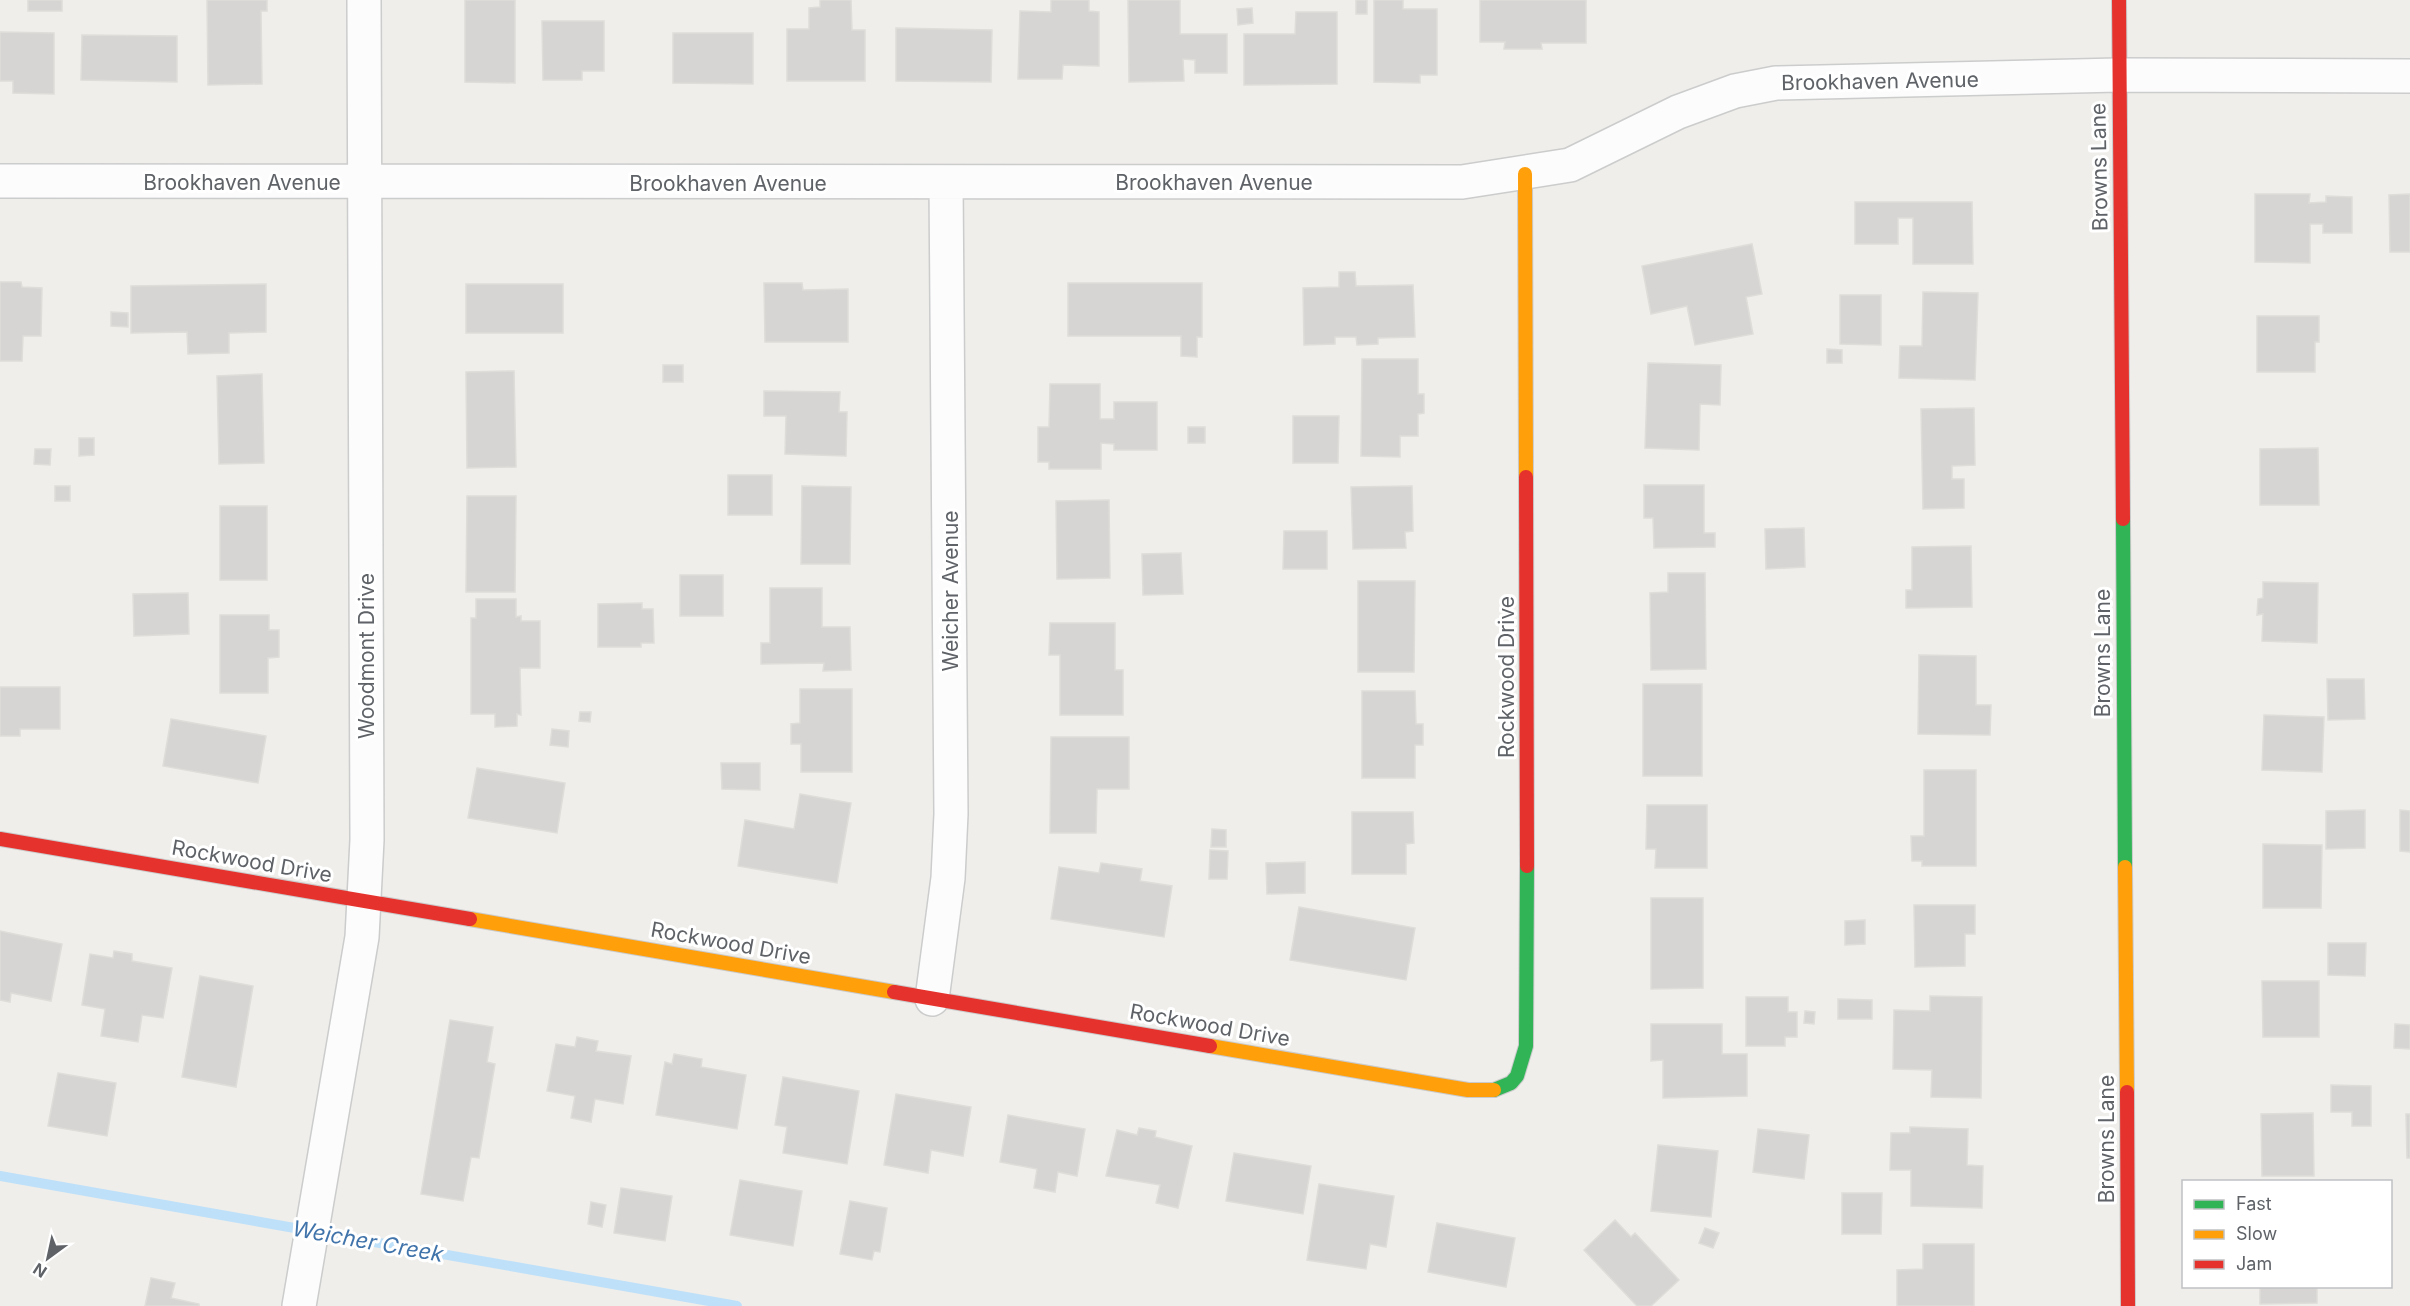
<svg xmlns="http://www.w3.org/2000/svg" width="2410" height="1306" viewBox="0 0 2410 1306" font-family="Inter,sans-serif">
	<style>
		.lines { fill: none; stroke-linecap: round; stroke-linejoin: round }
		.stream { stroke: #bfe0f9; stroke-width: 10 }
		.building { fill: #d6d5d3; stroke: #deddd9; stroke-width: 1.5 }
		.street-casing { stroke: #cbcccc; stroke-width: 36 }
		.fast-casing { stroke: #cacacb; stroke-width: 16 }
		.slow-casing { stroke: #cacacb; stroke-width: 16 }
		.jam-casing { stroke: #cacacb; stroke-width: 16 }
		.street { stroke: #fdfcfc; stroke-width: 33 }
		.fast { stroke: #30b455; stroke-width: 14 }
		.slow { stroke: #ff9f0a; stroke-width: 14 }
		.jam { stroke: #e5322d; stroke-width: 14 }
		.labels { text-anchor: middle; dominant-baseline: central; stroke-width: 6; stroke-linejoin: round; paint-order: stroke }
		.street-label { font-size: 21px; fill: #5f6368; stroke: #fff }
		.water-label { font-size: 22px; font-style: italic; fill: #4174aa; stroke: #fff }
	</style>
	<rect width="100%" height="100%" fill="#efeeea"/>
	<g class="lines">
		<path class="stream" d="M0,1176L737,1306"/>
	</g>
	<path class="building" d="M28,0H62V11H28Z
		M207,0H267V11H261L262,84L208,85Z
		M465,0H515V83L465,82Z
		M820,0H851L852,30H865V81H787V29H809V8L820,7Z
		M1051,0H1089V11L1099,12V66L1063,65L1062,79H1018L1020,11L1051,12Z
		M1128,0H1180V34H1227V73H1195V60L1183,59L1184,81L1129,82Z
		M1356,0H1367V14H1356Z
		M1374,0H1403V9H1437V75H1420V83L1374,82Z
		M1480,0H1586V43H1541L1542,49H1504L1505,42H1480Z
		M1252,8L1253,23L1238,25L1237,9Z
		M1296,12H1337V84L1244,85V34H1295Z
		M542,21H604V71H582V80H543Z
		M896,28L992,30L991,82L896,81Z
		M0,32L54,33V94L13,93V81H0Z
		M673,33H753V84L673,83Z
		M82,35L177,36V82L81,80Z
		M2255,194H2310L2309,203L2326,202V196L2352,197V233H2323V224H2310V263L2255,262Z
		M2410,194V252H2390L2389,195Z
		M1855,202H1972L1973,264H1913V218H1898V244H1855Z
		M1752,244L1762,294L1746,297L1753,334L1695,345L1687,306L1651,314L1642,266Z
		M1339,272H1355L1356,286L1413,285L1415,337L1378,338V344L1357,345L1356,337H1335V344L1304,345L1303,288L1339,287Z
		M0,282H21L22,287L42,288L41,336H23L22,361H0Z
		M764,283H802L803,290L848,289V342H765Z
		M1068,283H1202V337H1197V357L1181,356V336H1068Z
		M266,284V332L229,333V353L188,354L187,332L131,333V286Z
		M466,284H563V333H466Z
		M1923,292L1978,293L1975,380L1899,378L1900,346H1922Z
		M1840,295H1881V345L1840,344Z
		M111,312L128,313V327L111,326Z
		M2257,316H2319V342H2315V372H2257Z
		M1827,349L1842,350V363H1827Z
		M1362,359H1418V394H1424V413L1418,414V436H1400V457L1361,456Z
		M1648,363L1721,365L1720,405L1700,404L1699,450L1645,448Z
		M663,365H683V382H663Z
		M514,371L516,467L467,468L466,372Z
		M262,374L264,463L219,464L217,376Z
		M1050,384H1100V419H1114V402H1157V450H1114V444L1101,443V469H1049V462H1038V427H1049Z
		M764,391L840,392L839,412H847L846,456L785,454L786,416H764Z
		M1974,408L1975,465L1952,466V479H1964V508L1923,509L1921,409Z
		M1293,416H1339L1338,463H1293Z
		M1188,427H1205V443H1188Z
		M79,438H94V455L79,456Z
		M2318,448L2319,505H2260V449Z
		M35,449H51L50,465L34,464Z
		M728,475H772V515H728Z
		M1644,485H1704V533H1715V547L1654,548L1653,518H1644Z
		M55,486H70V501H55Z
		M802,486L851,487L850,564H801Z
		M1412,486L1413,531L1405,532L1406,548L1353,549L1351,487Z
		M467,496H516L515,592H466Z
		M1109,500L1110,578L1057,579L1056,501Z
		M220,506H267V580H220Z
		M1804,528L1805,567L1766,569L1765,529Z
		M1284,531H1327V569H1283Z
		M1971,546L1972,607L1906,608V590H1912V547Z
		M1181,553L1183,594L1143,595L1142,554Z
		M1668,573H1705L1706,669L1651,670L1650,593L1668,592Z
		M680,575H723V616H680Z
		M1358,581H1415L1414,672H1358Z
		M2263,582L2318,583L2317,643L2262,641L2263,614L2257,615L2258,599L2263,598Z
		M770,588H822V627H850L851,670L823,671L824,663L761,664V643H770Z
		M188,593L189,634L134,636L133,594Z
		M476,599H516V617L521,616V621H540V668H520L521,715L517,714V726L495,727V714H471V618H476Z
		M642,603V609H653L654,643H641V647H598V604Z
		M220,615H269V630H279V657L268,658V693H220Z
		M1050,623H1115V670H1123V715H1060V655H1049Z
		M1919,655L1976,656V705H1991L1990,735L1918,734Z
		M2327,679H2364L2365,719L2328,720Z
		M1643,684H1702V776H1643Z
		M0,687H60V729H20V736H0Z
		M800,689H852V772H801V744H791V724L800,723Z
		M1362,691H1415L1416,724H1423V745H1415V778H1362Z
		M580,712H591L590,722L579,721Z
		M2264,715L2324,717L2322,772L2262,770Z
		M171,719L266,736L258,783L163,766Z
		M552,729L569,731L568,747L550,745Z
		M1051,737H1129V789H1097L1096,833H1050Z
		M721,763H760V790L722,789Z
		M477,768L565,783L557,833L468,818Z
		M1924,770H1976V866H1922V861H1912L1911,836H1924Z
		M800,794L851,803L837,883L738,866L745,820L794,829Z
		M1647,805H1707V868H1655L1656,849H1646Z
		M2365,810V848L2326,849V811Z
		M2400,810L2410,811V852L2400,851Z
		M1352,812H1413L1414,843L1406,844V874H1352Z
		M1212,829L1226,830V847H1211Z
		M2263,844L2322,845L2321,908H2263Z
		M1210,850L1228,851L1227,879H1209Z
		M1305,862V893L1267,894L1266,863Z
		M1101,863L1142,869L1140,881L1172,886L1164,937L1051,919L1059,867L1099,873Z
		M1651,898H1703V988L1651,989Z
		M1914,905H1975V934H1965V966L1915,967Z
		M1299,907L1415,928L1406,980L1290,960Z
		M1865,920V944L1845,945V921Z
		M0,931L62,944L51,1001L11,993L10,1002L0,1000Z
		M2328,943H2366L2365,976L2328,975Z
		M114,951L132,954V961L172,968L163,1018L142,1015L138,1042L101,1036L105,1009L82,1005L90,954L113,958Z
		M200,976L253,986L236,1087L182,1077Z
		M2262,981H2319V1037H2263Z
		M1930,996L1982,997L1981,1098L1931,1097L1932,1070L1893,1069L1894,1010L1930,1011Z
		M1746,997H1788V1012H1797V1037H1785V1046H1746Z
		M1838,999L1872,1000V1019H1838Z
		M1805,1011L1815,1012L1814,1024L1804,1023Z
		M450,1020L493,1027L487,1062L495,1064L479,1158L471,1157L463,1201L421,1194Z
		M1651,1024H1722V1054H1747V1096L1663,1098V1060L1651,1061Z
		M2395,1024L2410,1025V1049L2394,1048Z
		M577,1037L598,1041L596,1051L631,1056L623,1104L595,1099L591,1122L571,1118L575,1096L547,1091L556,1044L575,1047Z
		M674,1054L702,1059L701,1067L746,1075L737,1129L656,1115L665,1062L672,1064Z
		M58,1073L116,1083L107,1136L48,1126Z
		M783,1077L859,1091L847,1164L783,1153L787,1127L775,1125Z
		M2331,1085L2371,1086V1126H2352V1112H2331Z
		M896,1094L971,1107L963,1156L931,1150L928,1173L884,1165Z
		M2313,1113L2314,1176H2262L2261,1114Z
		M2406,1114H2410V1158H2407Z
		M1008,1115L1085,1129L1077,1176L1058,1172L1055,1192L1034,1188L1037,1169L1000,1162Z
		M1910,1127L1968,1129L1967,1165L1983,1166L1982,1208L1911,1206V1170H1890L1891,1133H1910Z
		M1139,1128L1156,1131L1155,1137L1192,1146L1178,1208L1156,1203L1160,1185L1106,1176L1117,1130L1137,1135Z
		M1758,1129L1809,1135L1804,1179L1753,1172Z
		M1658,1145L1718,1151L1711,1217L1651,1211Z
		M1234,1153L1311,1166L1303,1214L1226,1201Z
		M740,1180L802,1191L793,1246L730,1235Z
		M1319,1184L1394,1196L1386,1247L1370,1244L1366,1269L1307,1260Z
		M621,1188L672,1196L665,1241L614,1233Z
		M1842,1193H1882L1881,1234H1842Z
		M850,1201L887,1208L880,1252L874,1251L872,1260L840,1254Z
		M591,1202L606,1205L602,1227L588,1224Z
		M1615,1220L1631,1237L1635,1233L1679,1280L1651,1306H1637L1584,1250Z
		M1437,1223L1515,1238L1506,1287L1428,1272Z
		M1705,1228L1719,1233L1713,1248L1699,1243Z
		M1923,1244H1974V1306H1897V1270L1923,1269Z
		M151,1278L175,1283L171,1298L199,1304V1306H145Z
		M2260,1286H2317V1303L2260,1304Z"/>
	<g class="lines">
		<defs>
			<path id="street" d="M0,181L1462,182L1570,165L1678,112L1735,91L1776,83L2118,75L2410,76
				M932,999L948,878L951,814L946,182
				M299,1306L362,937L367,840L364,0"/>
			<path id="fast" d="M2123,519L2125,867
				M1494,1090L1511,1083L1517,1076L1526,1046L1527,866"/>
			<path id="slow" d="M1525,174L1526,477
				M2125,867L2127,1092
				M470,919L894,992
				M1210,1046L1468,1090H1494"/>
			<path id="jam" d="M2119,0L2123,519
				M1526,477L1527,866
				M0,839L470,919
				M894,992L1210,1046
				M2127,1092L2128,1306"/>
		</defs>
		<use href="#street" class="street-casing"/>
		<use href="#fast" class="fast-casing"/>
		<use href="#slow" class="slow-casing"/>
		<use href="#jam" class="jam-casing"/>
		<use href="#street" class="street"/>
		<use href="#fast" class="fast"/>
		<use href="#slow" class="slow"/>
		<use href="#jam" class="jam"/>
	</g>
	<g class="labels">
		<g class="street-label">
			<text transform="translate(1880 81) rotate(-1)">Brookhaven Avenue</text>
			<text transform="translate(2099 167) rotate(-91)">Browns Lane</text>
			<text x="242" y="182">Brookhaven Avenue</text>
			<text x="1214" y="182">Brookhaven Avenue</text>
			<text x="728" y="183">Brookhaven Avenue</text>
			<text transform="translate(950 591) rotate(-90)">Weicher Avenue</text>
			<text transform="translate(2102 653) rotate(-90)">Browns Lane</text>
			<text transform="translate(366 656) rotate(-90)">Woodmont Drive</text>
			<text transform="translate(1506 677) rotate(-90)">Rockwood Drive</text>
			<text transform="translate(252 861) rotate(10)">Rockwood Drive</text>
			<text transform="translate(731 943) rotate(10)">Rockwood Drive</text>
			<text transform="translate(1210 1025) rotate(10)">Rockwood Drive</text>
			<text transform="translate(2106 1139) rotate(-90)">Browns Lane</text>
		</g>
		<g class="water-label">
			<text transform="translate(368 1241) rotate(10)">Weicher Creek</text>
		</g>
	</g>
	<rect x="2182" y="1180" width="210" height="108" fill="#ffffff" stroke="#bfc1c3" stroke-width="1.5"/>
	<rect x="2194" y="1200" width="30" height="9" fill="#30b455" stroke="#bfc1c3" stroke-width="1.5"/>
	<text x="2236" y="1210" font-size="18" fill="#5f6368">Fast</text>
	<rect x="2194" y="1230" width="30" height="9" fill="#ff9f0a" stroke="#bfc1c3" stroke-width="1.5"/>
	<text x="2236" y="1240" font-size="18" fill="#5f6368">Slow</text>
	<rect x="2194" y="1260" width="30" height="9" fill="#e5322d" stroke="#bfc1c3" stroke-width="1.5"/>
	<text x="2236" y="1270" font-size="18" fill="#5f6368">Jam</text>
	<g transform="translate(48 1258) rotate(213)" stroke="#ffffff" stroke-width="4.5" paint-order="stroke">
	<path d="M0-4.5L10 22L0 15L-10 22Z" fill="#5f6368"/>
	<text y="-9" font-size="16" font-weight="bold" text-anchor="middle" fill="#5f6368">N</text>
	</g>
</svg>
